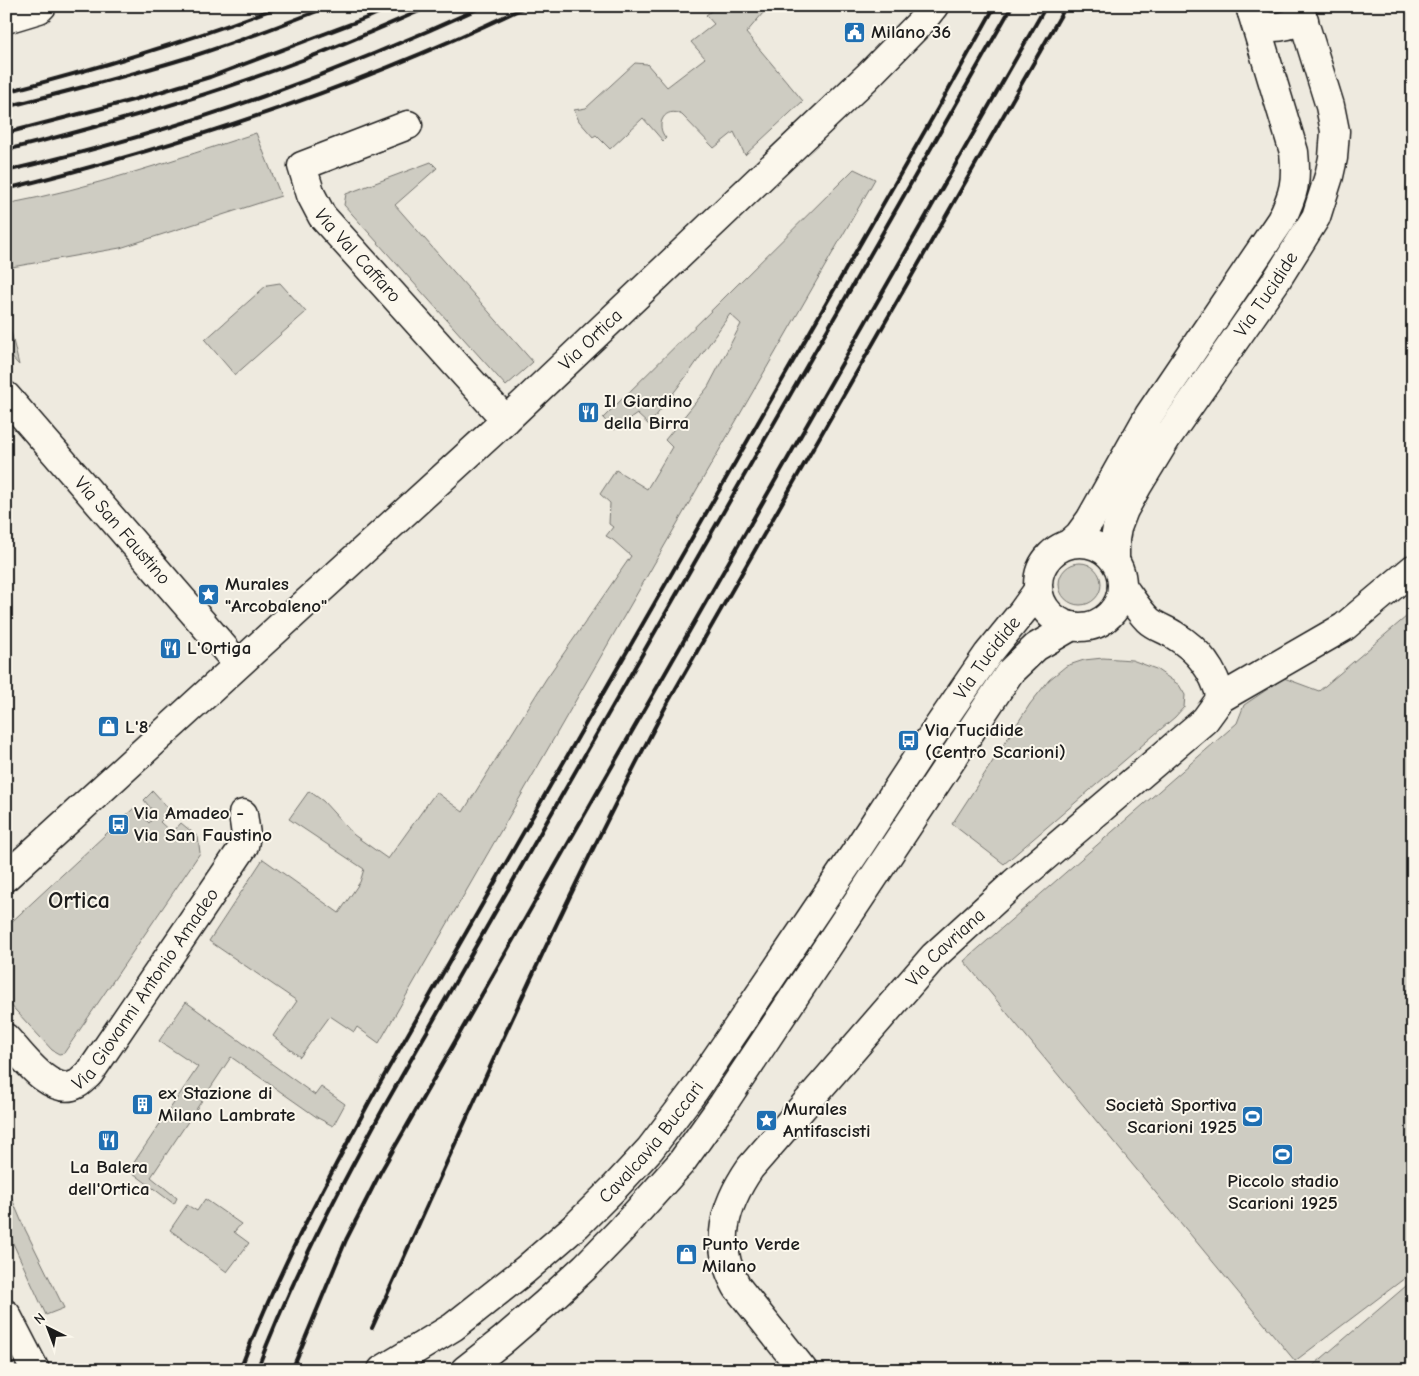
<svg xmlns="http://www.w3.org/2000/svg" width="1419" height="1376" viewBox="0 0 1419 1376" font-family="'Comic Neue',sans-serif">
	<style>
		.green { fill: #ceccc2; stroke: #75746f }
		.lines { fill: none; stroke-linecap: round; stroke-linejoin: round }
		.minor-casing { stroke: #1c1c1c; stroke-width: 31 }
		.minor { stroke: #fbf7ec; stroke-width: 28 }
		.rail { stroke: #1c1c1c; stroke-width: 4 }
		.labels { text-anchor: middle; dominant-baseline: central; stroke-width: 4; stroke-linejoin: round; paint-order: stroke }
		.poi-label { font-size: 19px; font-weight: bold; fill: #1c1c1c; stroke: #fbf7ec; text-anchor: start }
		.street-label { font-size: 19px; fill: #1c1c1c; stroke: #fbf7ec }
		.district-label { font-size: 24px; font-weight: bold; fill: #1c1c1c; stroke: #fbf7ec }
	</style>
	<rect width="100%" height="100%" fill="#eeeadf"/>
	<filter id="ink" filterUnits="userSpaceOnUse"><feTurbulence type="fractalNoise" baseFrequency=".02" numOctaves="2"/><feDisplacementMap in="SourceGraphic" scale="10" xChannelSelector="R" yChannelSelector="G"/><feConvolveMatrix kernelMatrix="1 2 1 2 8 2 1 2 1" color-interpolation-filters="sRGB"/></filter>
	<g filter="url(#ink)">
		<path class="green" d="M718,6H769L746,33L803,101L745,155L734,132L714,148L682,115C665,105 654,125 666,138L663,141L643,118L610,149L596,135L593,137L579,121L574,110L586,108L635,63L647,64L667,87L705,58L691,42L714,24L706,15Z
			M256,133L281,196L120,248L6,268V204C91,188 174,160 256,133Z
			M431,162L437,168L395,205L533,362L506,386L344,205L346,194Z
			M854,169L875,179L379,1043L357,1027L354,1032L330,1016L300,1057L273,1036L297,1001L209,941L263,859L339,913L360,882L364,869L289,819L309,791L323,801L354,835L388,859L436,792L463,812L546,679L631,556L613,540L606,536L613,527L609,524L610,503L600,494L616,470L647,489L672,447L665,440L708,387L741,324L730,314L691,370L649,425L637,414L614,430L603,418Z
			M280,283L306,312L235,375L205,340L267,285Z
			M6,311L19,365L6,351Z
			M1059 584a21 21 0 1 1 42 0a21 21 0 1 1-42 0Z
			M1413,611V1272L1295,1361L964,961L1237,723L1244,705L1284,678L1319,691Z
			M1103,658L1132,660L1156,669L1179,685L1185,695L1184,707L1175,717L1004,864L952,824L1030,704L1049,680L1066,666L1084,660Z
			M153,791L171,811L160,822L172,833L181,823L198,837L200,853L64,1053L59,1054L52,1050L6,1000V927L134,808L149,823L156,815L144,800Z
			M186,1002L315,1095L321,1087L345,1104L333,1126L318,1118L231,1057L151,1177L177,1198L174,1204L129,1170L198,1067L159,1041Z
			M6,1185L23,1225L64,1308L46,1315L6,1228Z
			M205,1199L241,1224L234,1232L249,1243L227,1272L170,1230L187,1205L197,1211Z
			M1413,1280V1370H1308Z"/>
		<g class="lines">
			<defs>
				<g id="minor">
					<path d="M1250,6C1257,36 1283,27 1304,20"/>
					<path d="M6,19L39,9L42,6"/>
					<path id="s1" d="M408,125L302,166L311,195L322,216L506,420"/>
					<path id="s2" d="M6,396L238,664"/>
					<circle cx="1080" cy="585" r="42"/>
					<path d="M1070,543L1079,535L1090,520L1149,415L1281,220C1294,194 1297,181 1294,152L1250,6"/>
					<path id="s3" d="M1115,561V539L1117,528L1124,510L1138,485L1166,439L1276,281L1316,217L1329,176L1333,158L1335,131L1330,106L1299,6"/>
					<path d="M1122,586C1130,597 1138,610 1148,620C1154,626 1167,630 1174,635C1199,650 1214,670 1221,698"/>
					<path id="s4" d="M6,877L506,420L867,77L922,21L934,6"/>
					<path id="s5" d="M6,1038C21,1054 51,1098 77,1084C81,1082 85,1077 89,1074L244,846L246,835L243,814"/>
					<path d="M6,1314L35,1370"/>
					<path id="s6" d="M382,1370L453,1327L525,1270L577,1225L615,1187L650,1149L694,1091L737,1028L855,853L923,749L988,654L1023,611L1038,590"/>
					<path d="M465,1370L502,1341L546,1303L585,1267L620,1231L681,1163L723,1104L1010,672L1036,647L1072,626"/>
					<path id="s7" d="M803,1370L737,1287C713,1244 724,1206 750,1168L934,956L1014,883L1205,720L1221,698L1344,627L1413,569"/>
				</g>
			</defs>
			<use href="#minor" class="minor-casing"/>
			<use href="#minor" class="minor"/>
			<path class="rail" d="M6,92C99,68 191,40 281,6
				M6,107C69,91 132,75 193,56C240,41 285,24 330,6
				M6,133L133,100L210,77L369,17L393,6
				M6,150C107,125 208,96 305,59C347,43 389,24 431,6
				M6,171C93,151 180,126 264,96C339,69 412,39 484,6
				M6,189C185,145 361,86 527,6
				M372,1328C467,1118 559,907 667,704L1066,6
				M240,1370C276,1275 324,1186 372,1097L938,108L995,6
				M257,1370C292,1278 337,1193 384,1107L1012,6
				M292,1370L346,1240L380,1173L1046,6"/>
		</g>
	</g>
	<defs>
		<symbol id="civic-square" viewBox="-11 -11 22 22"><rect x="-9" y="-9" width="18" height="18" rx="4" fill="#1f6fb2" stroke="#fbf7ec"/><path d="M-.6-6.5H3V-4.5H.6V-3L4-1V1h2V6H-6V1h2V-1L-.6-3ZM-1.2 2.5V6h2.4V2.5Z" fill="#fff"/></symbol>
		<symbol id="restaurant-square" viewBox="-11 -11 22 22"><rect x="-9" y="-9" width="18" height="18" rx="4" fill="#1f6fb2" stroke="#fbf7ec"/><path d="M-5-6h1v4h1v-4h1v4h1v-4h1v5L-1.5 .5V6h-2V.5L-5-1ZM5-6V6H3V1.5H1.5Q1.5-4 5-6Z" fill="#fff"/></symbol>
		<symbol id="sight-square" viewBox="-11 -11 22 22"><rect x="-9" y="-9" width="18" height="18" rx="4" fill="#1f6fb2" stroke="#fbf7ec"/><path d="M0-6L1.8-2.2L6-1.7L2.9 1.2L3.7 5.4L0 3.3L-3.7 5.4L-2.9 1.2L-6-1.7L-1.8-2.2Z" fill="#fff"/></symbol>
		<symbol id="shop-square" viewBox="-11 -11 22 22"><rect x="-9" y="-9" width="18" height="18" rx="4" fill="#1f6fb2" stroke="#fbf7ec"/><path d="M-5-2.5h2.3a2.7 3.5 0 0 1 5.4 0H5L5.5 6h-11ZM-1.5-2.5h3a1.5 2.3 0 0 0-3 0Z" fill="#fff"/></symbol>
		<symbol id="bus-square" viewBox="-11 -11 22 22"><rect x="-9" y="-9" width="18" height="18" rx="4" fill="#1f6fb2" stroke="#fbf7ec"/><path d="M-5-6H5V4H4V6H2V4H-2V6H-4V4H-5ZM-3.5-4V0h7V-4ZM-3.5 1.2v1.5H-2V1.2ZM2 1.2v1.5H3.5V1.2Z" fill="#fff"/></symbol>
		<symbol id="building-square" viewBox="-11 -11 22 22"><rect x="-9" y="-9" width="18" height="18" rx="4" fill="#1f6fb2" stroke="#fbf7ec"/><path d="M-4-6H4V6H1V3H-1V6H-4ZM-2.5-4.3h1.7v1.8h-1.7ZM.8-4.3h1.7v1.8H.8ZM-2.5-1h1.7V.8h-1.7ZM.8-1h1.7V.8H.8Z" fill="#fff"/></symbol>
		<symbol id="stadium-square" viewBox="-11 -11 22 22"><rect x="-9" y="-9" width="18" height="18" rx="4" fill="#1f6fb2" stroke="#fbf7ec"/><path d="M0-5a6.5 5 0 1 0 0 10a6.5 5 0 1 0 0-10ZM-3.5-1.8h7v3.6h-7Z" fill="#fff"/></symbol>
	</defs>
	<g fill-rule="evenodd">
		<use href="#civic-square" x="842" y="20" width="25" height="25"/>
		<use href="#restaurant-square" x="576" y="400" width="25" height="25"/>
		<use href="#sight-square" x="196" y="582" width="25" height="25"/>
		<use href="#restaurant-square" x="158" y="636" width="25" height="25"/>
		<use href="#shop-square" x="96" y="714" width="25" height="25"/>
		<use href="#bus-square" x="896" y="728" width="25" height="25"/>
		<use href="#bus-square" x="106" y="812" width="25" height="25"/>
		<use href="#building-square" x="130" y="1092" width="25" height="25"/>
		<use href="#stadium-square" x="1240" y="1104" width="25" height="25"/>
		<use href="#sight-square" x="754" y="1108" width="25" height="25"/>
		<use href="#restaurant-square" x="96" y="1128" width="25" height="25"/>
		<use href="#stadium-square" x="1270" y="1142" width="25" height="25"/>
		<use href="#shop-square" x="674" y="1242" width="25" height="25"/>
	</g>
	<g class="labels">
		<g class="poi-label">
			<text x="871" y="32">Milano 36</text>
			<text x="604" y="401">Il Giardino<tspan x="604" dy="22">della Birra</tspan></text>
			<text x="225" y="584">Murales<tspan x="225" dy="22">"Arcobaleno"</tspan></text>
			<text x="187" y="648">L'Ortiga</text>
			<text x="125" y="727">L'8</text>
			<text x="925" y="730">Via Tucidide<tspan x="925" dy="22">(Centro Scarioni)</tspan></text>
			<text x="134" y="813">Via Amadeo -<tspan x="134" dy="22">Via San Faustino</tspan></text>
			<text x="158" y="1093">ex Stazione di<tspan x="158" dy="22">Milano Lambrate</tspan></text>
			<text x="1237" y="1105" text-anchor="end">Società Sportiva<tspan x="1237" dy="22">Scarioni 1925</tspan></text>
			<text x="783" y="1109">Murales<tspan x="783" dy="22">Antifascisti</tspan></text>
			<text x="109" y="1167" text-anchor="middle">La Balera<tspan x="109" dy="22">dell'Ortica</tspan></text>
			<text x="1283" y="1181" text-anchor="middle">Piccolo stadio<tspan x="1283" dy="22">Scarioni 1925</tspan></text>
			<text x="702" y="1244">Punto Verde<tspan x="702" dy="22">Milano</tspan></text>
		</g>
		<g class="street-label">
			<text stroke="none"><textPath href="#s1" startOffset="221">Via Val Caffaro</textPath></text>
			<text stroke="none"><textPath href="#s3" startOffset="311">Via Tucidide</textPath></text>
			<text stroke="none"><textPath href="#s4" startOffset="794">Via Ortica</textPath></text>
			<text stroke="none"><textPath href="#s2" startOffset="178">Via San Faustino</textPath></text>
			<text stroke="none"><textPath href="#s6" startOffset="945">Via Tucidide</textPath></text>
			<text stroke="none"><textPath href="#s7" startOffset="528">Via Cavriana</textPath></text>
			<text stroke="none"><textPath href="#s5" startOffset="208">Via Giovanni Antonio Amadeo</textPath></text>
			<text stroke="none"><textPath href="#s6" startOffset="355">Cavalcavia Buccari</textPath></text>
		</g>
		<g class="district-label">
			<text x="79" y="900">Ortica</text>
		</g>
	</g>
	<rect width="1419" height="1376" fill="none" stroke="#fbf7ec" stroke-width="25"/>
	<rect x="12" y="12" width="1394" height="1351" fill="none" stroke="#1c1c1c" stroke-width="2" filter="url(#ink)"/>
	<g transform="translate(48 1328) rotate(318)" stroke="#fbf7ec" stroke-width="4" paint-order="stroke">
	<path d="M0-4L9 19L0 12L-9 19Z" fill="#1c1c1c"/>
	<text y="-8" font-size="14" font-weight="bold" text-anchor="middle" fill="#1c1c1c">N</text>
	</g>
</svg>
